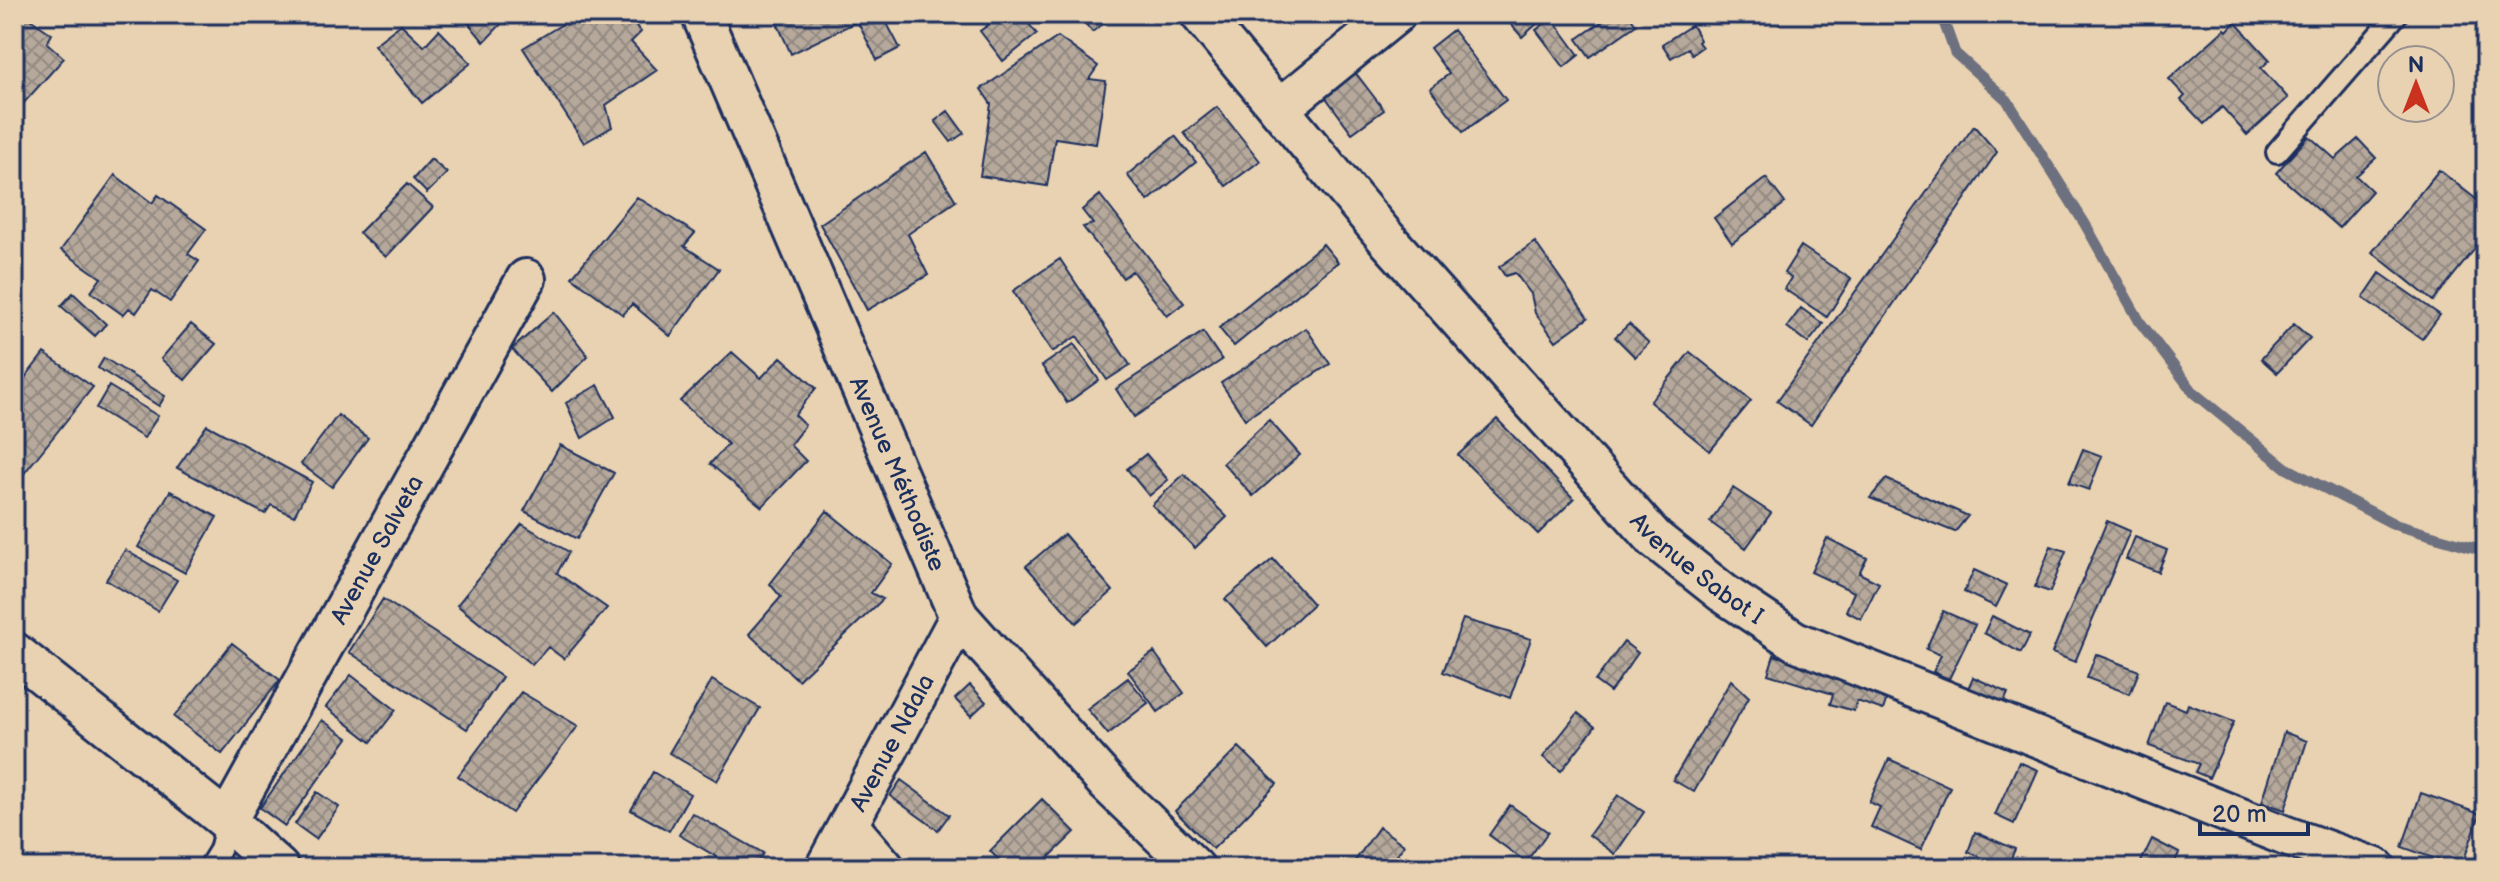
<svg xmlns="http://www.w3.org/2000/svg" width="2500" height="882" viewBox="0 0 2500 882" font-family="'Balsamiq Sans',sans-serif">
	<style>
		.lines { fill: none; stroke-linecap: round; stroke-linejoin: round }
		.stream { stroke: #6c6f7f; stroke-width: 11 }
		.building { fill: url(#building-cross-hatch); stroke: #1b2f5e; stroke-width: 2 }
		.service-casing { stroke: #1b2f5e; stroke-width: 26 }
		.minor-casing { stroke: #1b2f5e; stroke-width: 44 }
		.service { stroke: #e9d2b1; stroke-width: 20 }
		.minor { stroke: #e9d2b1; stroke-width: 38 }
		.labels { text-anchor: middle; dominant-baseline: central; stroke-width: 7; stroke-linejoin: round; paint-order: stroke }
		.street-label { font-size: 24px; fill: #1b2f5e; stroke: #e9d2b1 }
	</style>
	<defs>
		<pattern id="building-cross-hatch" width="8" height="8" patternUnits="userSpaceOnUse" patternTransform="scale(2)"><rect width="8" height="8" fill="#b6a99c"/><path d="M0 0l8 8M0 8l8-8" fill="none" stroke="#938a82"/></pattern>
	</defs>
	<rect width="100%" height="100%" fill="#e9d2b1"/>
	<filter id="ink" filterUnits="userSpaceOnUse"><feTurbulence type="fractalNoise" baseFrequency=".0125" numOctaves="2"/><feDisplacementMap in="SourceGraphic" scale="16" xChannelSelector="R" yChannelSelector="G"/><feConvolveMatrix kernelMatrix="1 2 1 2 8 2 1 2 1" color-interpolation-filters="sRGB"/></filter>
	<g filter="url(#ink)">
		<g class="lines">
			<path class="stream" d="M1941,14L1955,53L2007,100L2085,224L2140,322L2194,393L2286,468L2396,525L2486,551"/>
		</g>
		<path class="building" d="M461,14H502L506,19L484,42Z
			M579,14H612L614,17L617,14H626L641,32L631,42L657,70L606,105L612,127L584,143L523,48Z
			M773,14H872L791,54Z
			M871,14H882L900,48L877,60L857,21Z
			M1003,14H1021L1037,34L1003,61L980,31Z
			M1078,14H1117L1092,32Z
			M1502,14H1548L1522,37Z
			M1613,14H1629L1636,25L1590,57L1577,39Z
			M24,15L52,34L47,43L64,58L14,114V27Z
			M1552,18L1579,55L1564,67L1536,30Z
			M2235,22L2270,60L2261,68L2288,98L2247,135L2222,107L2204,124L2181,100L2185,96L2169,79L2225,29L2227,31Z
			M401,24L424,46L439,30L471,63L422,103L374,45Z
			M1692,25L1700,40L1698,42L1702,47L1692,54L1688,48L1671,58L1662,44Z
			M1453,30L1506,100L1463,132L1430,88L1449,74L1430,48Z
			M1058,37L1098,66L1089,79L1106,81L1096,144L1055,138L1047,186L980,176L991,104L981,89Z
			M1355,72L1384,110L1352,133L1324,95Z
			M1217,107L1260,161L1226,186L1184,133Z
			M948,111L964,133L951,142L935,121Z
			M1974,126L1997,152L1811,425L1777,401Z
			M1175,136L1196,162L1148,201L1127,175Z
			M2309,136L2335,159L2358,139L2376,158L2356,176L2372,191L2339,228L2276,173Z
			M926,152L956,201L908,234L928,275L867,310L820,224Z
			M431,159L447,173L427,193L413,179Z
			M2439,170L2486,207V235L2433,301L2372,252Z
			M115,175L152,203L158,195L206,229L188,254L199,261L170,302L152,290L136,313L129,308L123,315L91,292L101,278L61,250Z
			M1766,178L1785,203L1732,243L1714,218Z
			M407,184L433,207L386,257L359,233Z
			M1100,195L1184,303L1167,316L1132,271L1123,278L1083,227L1093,224L1082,210Z
			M637,197L695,233L684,246L719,269L670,336L632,304L623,315L572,277Z
			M1535,242L1588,318L1556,341L1535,313L1531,294L1515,273L1505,276L1499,267Z
			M1323,244L1338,262L1234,346L1219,328Z
			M1801,246L1851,279L1827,317L1784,289L1791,278L1784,273Z
			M1060,259L1130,365L1107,380L1077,336L1052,352L1013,291Z
			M2380,273L2440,315L2422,339L2363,298Z
			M73,293L106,324L95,336L61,306Z
			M1801,308L1823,324L1808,343L1787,327Z
			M554,312L588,356L552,392L512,349Z
			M191,324L216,344L185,380L161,359Z
			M1629,324L1649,343L1635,357L1615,337Z
			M2294,324L2310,338L2277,373L2261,359Z
			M1306,328L1330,364L1245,419L1221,383Z
			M1203,332L1222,360L1134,417L1116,389Z
			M1074,344L1099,380L1067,403L1042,366Z
			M732,352L761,378L781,357L816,388L795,415L805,425L790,445L806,461L762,507L710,464L728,444L680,401Z
			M1690,352L1751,401L1710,451L1650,402Z
			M44,353L93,387L14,486V392Z
			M104,358L165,396L159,406L98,368Z
			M598,385L615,417L582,438L566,403Z
			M109,386L158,416L144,438L96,408Z
			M338,415L368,438L332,487L301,464Z
			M1497,419L1574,499L1538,534L1458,455Z
			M1269,420L1300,455L1253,496L1223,463Z
			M207,425L312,482L294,516L271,505L265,514L177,468Z
			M560,445L614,473L577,539L524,511Z
			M2083,449L2102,456L2089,490L2069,483Z
			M1146,454L1168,480L1149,496L1127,469Z
			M1184,474L1227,517L1195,548L1152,505Z
			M1886,479L1968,516L1955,532L1870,498Z
			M1733,488L1771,513L1746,548L1710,522Z
			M170,491L217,517L185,573L138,547Z
			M827,511L892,564L871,593L883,599L798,680L749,634L781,597L770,584Z
			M2107,521L2130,531L2075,662L2052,653Z
			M522,524L569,552L557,573L607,608L564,659L548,647L532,665L457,605Z
			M1064,534L1113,591L1076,623L1026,566Z
			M2135,537L2167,550L2158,572L2126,559Z
			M1827,538L1867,558L1859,573L1879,583L1861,619L1846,611L1854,592L1811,572Z
			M2051,546L2066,551L2050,592L2035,587Z
			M125,550L177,580L158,611L106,580Z
			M1273,559L1313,604L1267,647L1225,599Z
			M1974,570L2007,585L1996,607L1964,592Z
			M383,599L502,677L467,729L349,652Z
			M1943,611L1975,625L1949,679L1933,672L1941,655L1926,649Z
			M1992,616L2030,635L2021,653L1984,633Z
			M1463,619L1531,639L1510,698L1443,672Z
			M1624,642L1638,653L1610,692L1595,681Z
			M232,643L280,680L222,754L174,717Z
			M1154,652L1184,693L1158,712L1128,671Z
			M2096,654L2139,671L2130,694L2087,678Z
			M1774,655L1889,692L1883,710L1857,701L1854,711L1830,704L1833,694L1768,674Z
			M351,675L396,710L371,742L326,707Z
			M1973,677L2008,693L2001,709L1966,693Z
			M1128,678L1148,703L1108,734L1087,709Z
			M712,680L760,708L717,781L669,753Z
			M1731,680L1749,697L1694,792L1673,780Z
			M970,685L986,702L971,716L955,699Z
			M521,692L578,726L512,813L458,776Z
			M2165,702L2186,710L2188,704L2234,722L2209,778L2195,772L2199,764L2149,746Z
			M1578,713L1595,727L1561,771L1543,757Z
			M322,720L348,738L285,826L260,808Z
			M2284,732L2307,741L2285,810L2262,802Z
			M1239,747L1277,784L1213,849L1175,811Z
			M1889,759L1950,787L1921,850L1871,827L1880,807L1869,802Z
			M2019,762L2038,770L2014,824L1995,815Z
			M653,772L690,794L669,831L631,810Z
			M901,780L949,815L938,830L890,796Z
			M317,792L339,807L316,839L295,824Z
			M2421,793L2480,814L2461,868L2402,847Z
			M1618,795L1644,812L1615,854L1589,835Z
			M1042,799L1075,832L1038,868H1007L990,851Z
			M1510,805L1548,832L1526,862L1489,835Z
			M692,813L763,853L755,868H736L679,835Z
			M1379,827L1404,845L1388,868H1350Z
			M1975,832L2015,849L2007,868L1968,852Z
			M2152,839L2179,853L2172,868H2138Z"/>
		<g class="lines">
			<defs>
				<path id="service" d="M2277,152L2397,14
					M209,868L220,850L227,821"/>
				<g id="minor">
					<path id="s1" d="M701,14L959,617L1108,784L1195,868"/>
					<path id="s2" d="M1200,14L1387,239L1655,539L1723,593L1795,641L2286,836L2376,868"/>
					<path d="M1279,109L1396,14"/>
					<path d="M14,652L227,821L279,868"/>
					<path id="s3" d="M227,821L526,279"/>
					<path d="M849,826L885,868"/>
					<path id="s4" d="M825,868L959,617"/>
				</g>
			</defs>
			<use href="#service" class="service-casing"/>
			<use href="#minor" class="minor-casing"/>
			<use href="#service" class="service"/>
			<use href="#minor" class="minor"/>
		</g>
	</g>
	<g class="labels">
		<g class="street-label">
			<text stroke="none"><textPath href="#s1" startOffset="500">Avenue Méthodiste</textPath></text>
			<text stroke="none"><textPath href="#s3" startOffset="310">Avenue Salveta</textPath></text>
			<text stroke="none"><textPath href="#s2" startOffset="746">Avenue Sabot I</textPath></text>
			<text stroke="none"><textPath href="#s4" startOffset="142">Avenue Ndala</textPath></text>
		</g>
	</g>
	<rect width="2500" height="882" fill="none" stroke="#e9d2b1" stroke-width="48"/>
	<rect x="24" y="24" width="2452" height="834" fill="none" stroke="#1b2f5e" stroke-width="3" filter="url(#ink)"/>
	<g transform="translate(2416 84)"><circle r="38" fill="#e9d2b1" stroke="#979190" stroke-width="2"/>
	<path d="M0-6L14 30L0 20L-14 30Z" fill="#c8321e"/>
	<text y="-12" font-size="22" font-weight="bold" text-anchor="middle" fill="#1b2f5e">N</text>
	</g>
	<path d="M2200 822v12h108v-12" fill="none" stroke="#1b2f5e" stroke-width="4"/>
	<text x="2212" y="822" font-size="24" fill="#1b2f5e" stroke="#e9d2b1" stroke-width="6" paint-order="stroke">20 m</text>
</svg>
